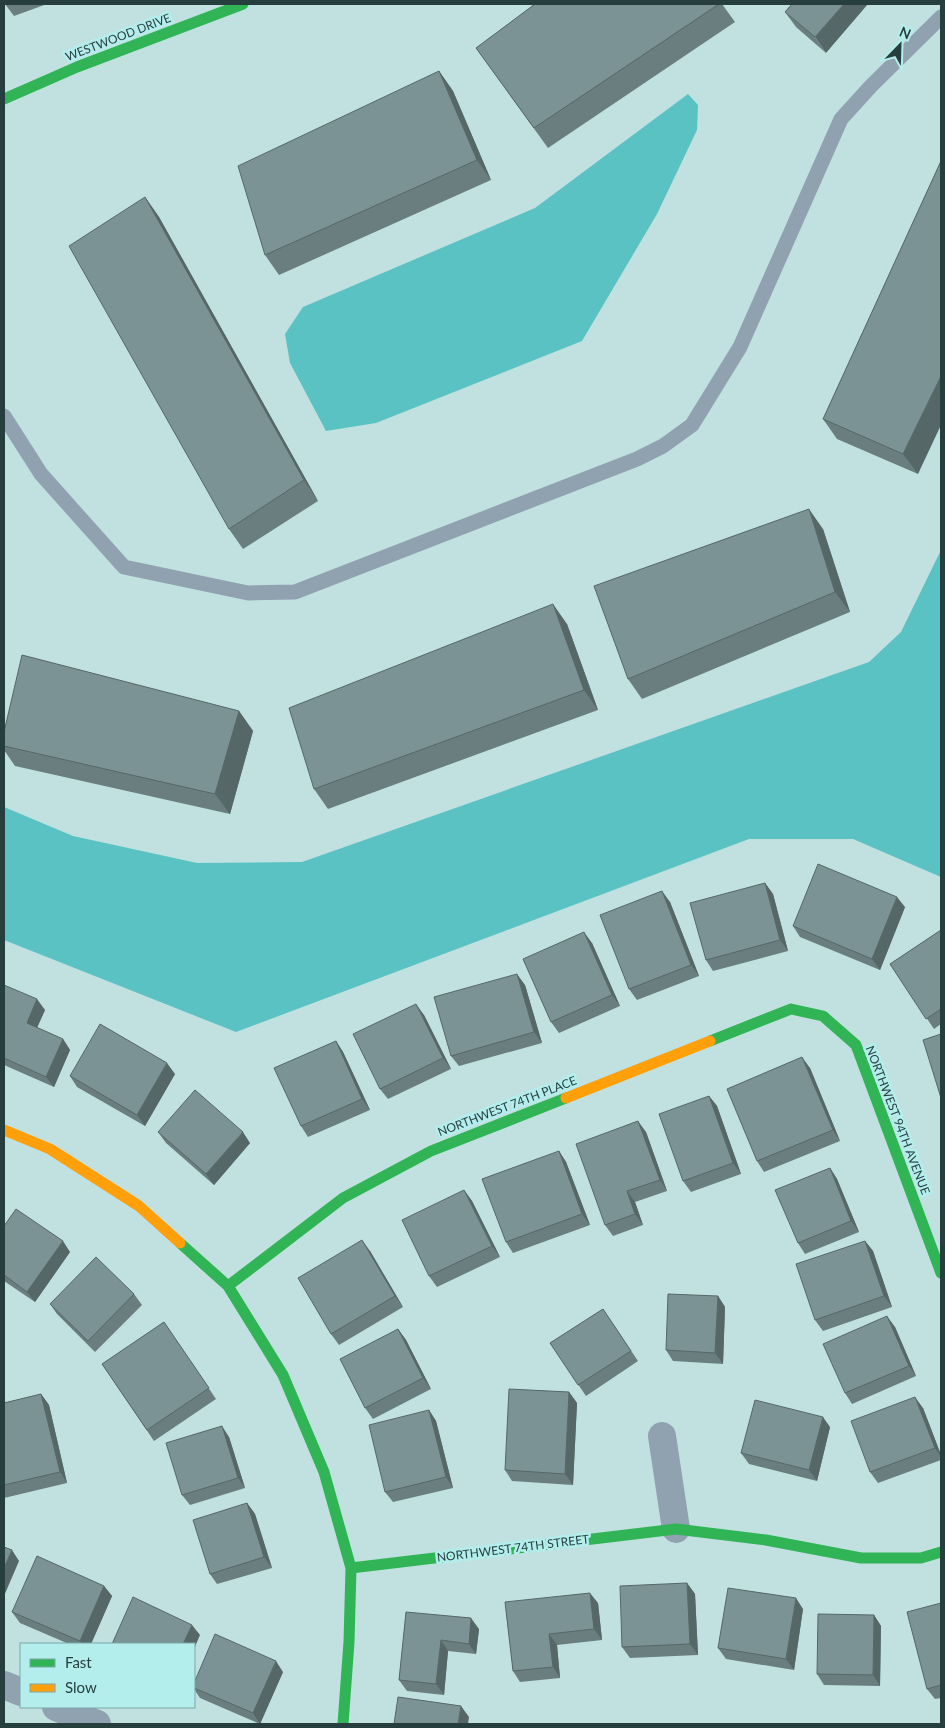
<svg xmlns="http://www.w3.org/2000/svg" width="945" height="1728" viewBox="0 0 945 1728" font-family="Lato,sans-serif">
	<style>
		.water { fill: #5ac2c2 }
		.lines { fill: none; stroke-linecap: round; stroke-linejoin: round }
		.lane { stroke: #90a1b0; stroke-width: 15 }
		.street { stroke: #90a1b0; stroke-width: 28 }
		.fast { stroke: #30b455; stroke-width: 11 }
		.slow { stroke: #ff9f0a; stroke-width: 11 }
		.wall { fill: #6a7e80 }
		.shaded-wall { fill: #566768 }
		.building { fill: #7b9395; stroke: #566768 }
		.labels { text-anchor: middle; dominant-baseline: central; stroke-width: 5; stroke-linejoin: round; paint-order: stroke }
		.street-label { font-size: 12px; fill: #273e3e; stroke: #b3eeed }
	</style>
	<rect width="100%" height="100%" fill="#c0e1e0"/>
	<path class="water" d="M688,94L698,105L697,130L657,214L582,341L376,423L326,431L290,363L285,334L303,307L535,208Z
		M941,550V877L853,839H749L236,1032L4,940V807L73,836L197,863L302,862L869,662L901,632Z"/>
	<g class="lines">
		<path class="lane" d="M4,416L41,474L124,567L248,593L295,592L637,459L663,446L692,425L740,347L841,119L871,86L941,17"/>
		<path class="street" d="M662,1436L676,1529
			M4,1685L21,1692
			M56,1707L97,1724"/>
		<path class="fast" d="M4,99L77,67L243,4
			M710,1041L791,1009L823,1016L856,1045L941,1273
			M180,1243L228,1286L283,1375L324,1472L351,1568L349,1642L343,1724
			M228,1286L343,1198L431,1151L566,1098
			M351,1568L676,1529L766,1540L861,1558H921L941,1552"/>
		<path class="slow" d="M566,1098L710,1041
			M4,1130L50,1149L139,1206L180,1243"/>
	</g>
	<path class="wall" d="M5,4H47L14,16Z
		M535,4H722L735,22L548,148L476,48Z
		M792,4L826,53L796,27L785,12Z
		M439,71L453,91L491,180L279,275L265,255Z
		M941,161L918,474L837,439L823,419Z
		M145,197L159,217L318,501L243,549L229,529Z
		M823,529L850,612L642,699L628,679Z
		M567,624L598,710L328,809L314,789Z
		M239,711L253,731L230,814L15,766L4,750V746Z
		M765,883L773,894L788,951L713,971L706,960Z
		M670,902L699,976L637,1000L629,989Z
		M905,907L880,970L800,937L793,926Z
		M941,930V1024L934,1029L890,964Z
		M592,943L620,1006L559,1033L551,1022Z
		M4,985L45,1010L37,1028L63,1039L70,1050L54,1087L4,1065Z
		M525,985L542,1043L459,1066L451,1056Z
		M424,1015L451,1069L388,1099L380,1089Z
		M336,1041L343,1052L370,1110L308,1137L301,1126Z
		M810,1068L840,1141L764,1172L757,1161Z
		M175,1074L145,1126L77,1087L70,1076Z
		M709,1096L717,1106L741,1174L691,1192L683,1181Z
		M158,1132L250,1143L214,1185L166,1143Z
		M646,1132L667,1191L635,1202L643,1225L613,1236L605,1225Z
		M559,1151L566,1162L590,1225L513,1253L506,1242Z
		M830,1168L837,1179L859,1232L805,1254L798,1243Z
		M464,1190L472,1201L500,1257L437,1287L429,1276Z
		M4,1226L70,1252L35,1302L4,1281Z
		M865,1241L873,1251L892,1307L823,1331L815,1320Z
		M370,1251L403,1307L339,1345L331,1334Z
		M134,1294L142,1305L95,1352L57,1314L50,1304Z
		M718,1296L725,1307L723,1364L673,1361L666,1350Z
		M603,1309L638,1361L586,1396L550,1343Z
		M164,1322L216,1399L154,1441L102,1364Z
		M895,1327L916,1376L852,1404L845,1393Z
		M398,1329L406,1340L431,1389L373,1419L365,1408Z
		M569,1392L577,1403L573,1485L512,1481L505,1470Z
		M41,1394L49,1405L67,1483L4,1498V1403Z
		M923,1408L941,1455V1460L878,1483L870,1472Z
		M429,1410L436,1421L453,1488L393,1502L385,1492Z
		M830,1427L817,1481L749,1464L741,1453Z
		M229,1437L245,1488L190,1505L182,1495Z
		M247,1503L255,1514L272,1568L217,1584L210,1574Z
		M687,1583L695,1594L698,1655L630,1658L622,1647Z
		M104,1586L112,1596L91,1644H69L20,1623L12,1612Z
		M505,1602L598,1603L602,1640L557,1645L560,1678L520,1682L513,1671Z
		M941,1603V1698L935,1699L927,1689Z
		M803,1609L794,1670L726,1659L718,1648Z
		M406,1612L479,1629L476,1654L448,1651L444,1695L407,1691L399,1680Z
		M874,1615L881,1626L880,1686L824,1685L817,1674Z
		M283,1672L260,1724L200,1698L194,1689V1683Z"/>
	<path class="shaded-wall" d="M844,4H868L826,53L815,37Z
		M439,71L453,91L491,180L477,160Z
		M145,197L159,217L318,501L304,480Z
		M941,376V425L918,474L903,454Z
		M809,509L823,529L850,612L835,592Z
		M553,604L567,624L598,710L584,690Z
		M239,711L253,731L230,814L215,794Z
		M765,883L773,894L788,951L780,940Z
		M662,891L670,902L699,976L691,965Z
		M897,897L905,907L880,970L872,959Z
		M584,932L592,943L620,1006L612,995Z
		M517,974L525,985L542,1043L534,1032Z
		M37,999L45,1010L34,1034L27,1023Z
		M416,1004L424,1015L451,1069L443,1058Z
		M63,1039L70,1050L54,1087L46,1077Z
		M336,1041L343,1052L370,1110L362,1099Z
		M802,1057L810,1068L840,1141L833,1130Z
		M167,1063L175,1074L145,1126L137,1115Z
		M709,1096L717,1106L741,1174L733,1163Z
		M638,1121L646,1132L667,1191L660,1180Z
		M243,1132L250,1143L214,1185L206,1174Z
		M559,1151L566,1162L590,1225L582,1214Z
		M830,1168L837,1179L859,1232L851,1221Z
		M464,1190L472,1201L500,1257L492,1246Z
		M627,1191L635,1202L643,1225L635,1214Z
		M362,1240L370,1251L403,1307L395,1296Z
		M63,1241L70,1252L35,1302L27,1292Z
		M865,1241L873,1251L892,1307L884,1296Z
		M718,1296L725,1307L723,1364L715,1353Z
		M887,1316L895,1327L916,1376L909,1366Z
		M398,1329L406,1340L431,1389L423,1378Z
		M569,1392L577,1403L573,1485L565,1474Z
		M41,1394L49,1405L67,1483L60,1472Z
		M915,1397L923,1408L941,1455V1457L935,1448Z
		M429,1410L436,1421L453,1488L446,1477Z
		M823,1417L830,1427L817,1481L809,1470Z
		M222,1426L229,1437L245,1488L238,1478Z
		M247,1503L255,1514L272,1568L264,1557Z
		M12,1550L19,1561L4,1596V1568Z
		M687,1583L695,1594L698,1655L690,1644Z
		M104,1586L112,1596L91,1644H82L80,1641Z
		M590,1593L598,1603L602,1640L594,1629Z
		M796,1598L803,1609L794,1670L786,1659Z
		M874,1615L881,1626L880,1686L873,1675Z
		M471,1618L479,1629L476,1654L469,1644Z
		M192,1625L200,1635L194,1649V1644H183Z
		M549,1634L557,1645L560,1678L553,1667Z
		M441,1640L448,1651L444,1695L436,1684Z
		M276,1661L283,1672L260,1724L253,1713Z
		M461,1706L469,1717L468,1724H458Z"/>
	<path class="building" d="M535,4H719L534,128L476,48Z
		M792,4H844L815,37L785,12Z
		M439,71L477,160L265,255L238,166Z
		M941,161V376L903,454L823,419Z
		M145,197L304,480L229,529L69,246Z
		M809,509L835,592L628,679L594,586Z
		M553,604L584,690L314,789L289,708Z
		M22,655L239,711L215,794L4,746V732Z
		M818,864L897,897L872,959L793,926Z
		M765,883L780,940L706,960L690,903Z
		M662,891L691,965L629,989L600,915Z
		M941,930V1009L926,1019L890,964Z
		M584,932L612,995L551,1022L523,959Z
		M517,974L534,1032L451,1056L434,997Z
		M4,985L37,999L27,1023L63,1039L46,1077L4,1058Z
		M416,1004L443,1058L380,1089L353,1034Z
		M100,1024L167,1063L137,1115L70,1076Z
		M941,1034V1098L923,1040Z
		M336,1041L362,1099L301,1126L274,1068Z
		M802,1057L833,1130L757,1161L727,1089Z
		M195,1090L243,1132L206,1174L158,1132Z
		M709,1096L733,1163L683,1181L659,1114Z
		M638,1121L660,1180L627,1191L635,1214L605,1225L576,1144Z
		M559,1151L582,1214L506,1242L482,1179Z
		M830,1168L851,1221L798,1243L775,1190Z
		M464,1190L492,1246L429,1276L402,1220Z
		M16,1209L63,1241L27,1292L4,1275V1226Z
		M362,1240L395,1296L331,1334L298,1278Z
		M865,1241L884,1296L815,1320L796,1264Z
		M96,1257L134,1294L88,1341L50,1304Z
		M668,1294L718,1296L715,1353L666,1350Z
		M603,1309L631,1351L578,1385L550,1343Z
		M887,1316L909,1366L845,1393L823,1344Z
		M164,1322L209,1388L147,1430L102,1364Z
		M398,1329L423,1378L365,1408L340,1359Z
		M509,1389L569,1392L565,1474L505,1470Z
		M41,1394L60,1472L4,1485V1403Z
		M915,1397L935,1448L870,1472L851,1421Z
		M755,1400L823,1417L809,1470L741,1453Z
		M429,1410L446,1477L385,1492L369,1425Z
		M222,1426L238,1478L182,1495L166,1443Z
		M247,1503L264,1557L210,1574L193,1520Z
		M4,1547L12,1550L4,1568Z
		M37,1556L104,1586L80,1641L12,1612Z
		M687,1583L690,1644L622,1647L620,1586Z
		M728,1588L796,1598L786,1659L718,1648Z
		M590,1593L594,1629L549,1634L553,1667L513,1671L505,1602Z
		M133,1597L192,1625L183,1644H112Z
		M941,1603V1685L927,1689L907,1612Z
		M406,1612L471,1618L469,1644L441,1640L436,1684L399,1680Z
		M818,1614L874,1615L873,1675L817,1674Z
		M215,1634L276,1661L253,1713L194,1688V1683Z
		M398,1697L461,1706L458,1724H394Z"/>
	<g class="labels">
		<g class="street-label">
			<text transform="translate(118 37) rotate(-21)">WESTWOOD DRIVE</text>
			<text transform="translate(507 1106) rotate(-21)">NORTHWEST 74TH PLACE</text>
			<text transform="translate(898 1120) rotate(69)">NORTHWEST 94TH AVENUE</text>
			<text transform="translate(513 1548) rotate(-7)">NORTHWEST 74TH STREET</text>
		</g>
	</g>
	<rect width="945" height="1728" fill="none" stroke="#273e3e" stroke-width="10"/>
	<rect x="20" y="1643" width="175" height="65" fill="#b3eeed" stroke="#7ba8a7"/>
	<rect x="30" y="1659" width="25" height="8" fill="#30b455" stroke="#7ba8a7"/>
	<text x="65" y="1668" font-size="15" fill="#273e3e">Fast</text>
	<rect x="30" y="1684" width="25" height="8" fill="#ff9f0a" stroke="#7ba8a7"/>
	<text x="65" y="1693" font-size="15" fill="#273e3e">Slow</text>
	<g transform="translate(900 45) rotate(23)" stroke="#b3eeed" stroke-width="4" paint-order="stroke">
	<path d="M0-4L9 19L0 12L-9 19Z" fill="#273e3e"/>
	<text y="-8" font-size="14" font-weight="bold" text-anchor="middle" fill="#273e3e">N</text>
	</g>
</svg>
